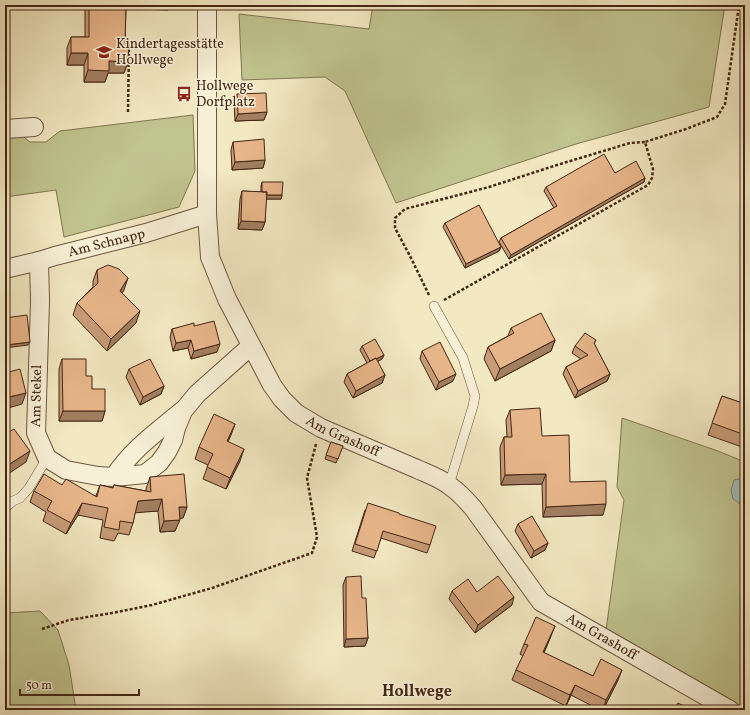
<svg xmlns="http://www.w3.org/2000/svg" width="750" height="715" viewBox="0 0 750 715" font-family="Vollkorn,serif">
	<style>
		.green { fill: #c0c48f; stroke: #827552 }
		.water { fill: #a0bdbe; stroke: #7b817a }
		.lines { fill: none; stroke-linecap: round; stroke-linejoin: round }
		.lane-casing { stroke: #705640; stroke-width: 10 }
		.street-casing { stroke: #705640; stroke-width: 20 }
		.path { stroke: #442615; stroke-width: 2.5; stroke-dasharray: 3 2; stroke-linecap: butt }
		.lane { stroke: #f7f0d7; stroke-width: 9 }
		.street { stroke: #f7f0d7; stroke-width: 18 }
		.wall { fill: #c79c77; stroke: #442615 }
		.shaded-wall { fill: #a27f61; stroke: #442615 }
		.building { fill: #e7b58a; stroke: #442615 }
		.labels { text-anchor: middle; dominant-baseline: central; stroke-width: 3; stroke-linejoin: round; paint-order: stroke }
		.poi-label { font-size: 14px; fill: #442615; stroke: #f7f0d7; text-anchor: start }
		.street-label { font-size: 14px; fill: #442615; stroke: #f7f0d7 }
		.quarter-label { font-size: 16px; font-weight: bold; fill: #442615; stroke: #f7f0d7 }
	</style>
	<rect width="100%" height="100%" fill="#f2e8c2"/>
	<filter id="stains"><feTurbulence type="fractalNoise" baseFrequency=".005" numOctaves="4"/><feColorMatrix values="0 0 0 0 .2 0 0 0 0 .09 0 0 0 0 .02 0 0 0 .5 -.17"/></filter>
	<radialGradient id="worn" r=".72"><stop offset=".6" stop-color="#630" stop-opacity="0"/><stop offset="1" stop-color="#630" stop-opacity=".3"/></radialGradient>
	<path class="green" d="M373,5H725L709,107L576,144L396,203L345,91L325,77L242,80L239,14L369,29Z
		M193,115L195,171L179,207L64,237L56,190L5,197V134H20L30,142H46L60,131Z
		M622,418L718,451L745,462V478L734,480L742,505H745V710L606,630L624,500L617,487Z
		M40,611L58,630L69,665L76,710H5V613Z"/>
	<path class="water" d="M745,478V505H742L733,499L731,490L734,480Z"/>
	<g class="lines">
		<defs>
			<path id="lane" d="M434,306L463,358L475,396L473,406L449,485
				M5,508L13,501L20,498L29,488L47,458"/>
			<g id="street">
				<path id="s1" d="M207,5V214L210,257L227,299L272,385L282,399L296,413L321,428L417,469C428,474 440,478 450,486C459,492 466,500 473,508L541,602L730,710"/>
				<path d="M5,129L34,127"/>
				<path d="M39,261L40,301L36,433L47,458L66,470L98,476L114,477L145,474L159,463L167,452L173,440L176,428L183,411L197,394L251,346"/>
				<path id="s2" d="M5,269L39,261L55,256L146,233L207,214"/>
				<path d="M114,477C131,450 158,431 182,411"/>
			</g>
		</defs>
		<use href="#lane" class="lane-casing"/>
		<use href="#street" class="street-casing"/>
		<path class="path" d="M128,112L129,43
			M429,295L410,256L395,228V218L405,209L489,187L557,165L630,143L645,142
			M444,300L648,185L652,178L653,169L645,142L686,129L717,117L725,104L739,5
			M42,629L69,620L112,613L152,605L212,588L312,553L317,537L307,478L316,444"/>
		<use href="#lane" class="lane"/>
		<use href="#street" class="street"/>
	</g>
	<path class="wall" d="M85,5H126L125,43L128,62L124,73H108L105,82H84V65H67V48L71,37H85Z
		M237,94L267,112L264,120L235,121L234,102Z
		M233,142L265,160L263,168L232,170L231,150Z
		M615,173L645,178L644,182L509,259L499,242L501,238L554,208L544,191L546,187Z
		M262,182L282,195L281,199H266L265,222L262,230L238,229L240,199L242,191L261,192V186Z
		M445,223L501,247L499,251L465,268L443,227Z
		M97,270L124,290L122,293L136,323L107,351L73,315L77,303L93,287V281Z
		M194,326L217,352L191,359L188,348L173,351L170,337L172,329Z
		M511,328L555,340L551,351L495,381L484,359L488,347L508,336Z
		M596,340L594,344L610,374L607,381L575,398L563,374L566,367L581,359L572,353L575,346Z
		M362,346L384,355L382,359L377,362L385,375L382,383L353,398L344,382L347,374L367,363L360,350Z
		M422,351L453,381L436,390L420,359Z
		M62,359L86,376L92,389L105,411L102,421H59V369Z
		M129,369L164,386L161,394L140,405L126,377Z
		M722,396L745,404V448L708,435Z
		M510,410L542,436L570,482L603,515L543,517L542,484L501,485L500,447L504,437H507L506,420Z
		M235,424L228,442L240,461L226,489L203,479L208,465L195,459L199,447Z
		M331,442L343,446L336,463L325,459Z
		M150,477L187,507L183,518H180L175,531L160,532L158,511L135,512L133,523L129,535L118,533L114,541L100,538L103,520L78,515L66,534L43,521L46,512L30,502L34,491L62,485L96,496L100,485L113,488L114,485L146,491V489Z
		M365,510L399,514L430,545L427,553L381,538L374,558L352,551Z
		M518,524L548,543L545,550L531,558L515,531Z
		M346,577L362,598L368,638L365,646L344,647L343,585Z
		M452,591L512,605L475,633L449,599Z
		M551,636L544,653L593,676L618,680L603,710H600L571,695L566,706L512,680L516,670L523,656L520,654L524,644Z"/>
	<path class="shaded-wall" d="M142,5H170L168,10L141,9Z
		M71,53H88L84,65H67Z
		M109,61L128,62L124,73H108L105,82H84L88,70Z
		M267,112L264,120L235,121L238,114Z
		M265,160L263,168L232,170L235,162Z
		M645,178L644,182L509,259L511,255Z
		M262,195H282L281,199H261Z
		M241,221L265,222L262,230L238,229Z
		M501,247L499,251L465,268L466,264Z
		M128,278L124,290L116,303L120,291Z
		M140,311L136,323L107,351L111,339Z
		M191,340L188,348L173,351L176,343Z
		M555,340L551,351L495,381L500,369Z
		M30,342L28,345L5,348L6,345Z
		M220,344L217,352L191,359L194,351Z
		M384,355L382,359L369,366L371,362Z
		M456,374L453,381L436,390L439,382Z
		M610,374L607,381L575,398L578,391Z
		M385,375L382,383L353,398L356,391Z
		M164,386L161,394L140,405L143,397Z
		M26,393L22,404L5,409V398Z
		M63,411H105L102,421H59Z
		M235,424L231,435L222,453L227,441Z
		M244,449L240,461L226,489L230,478Z
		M30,451L26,462L5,476V467Z
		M546,474L542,484L501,485L505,475Z
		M162,499L158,511L133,513L138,501Z
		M82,503L78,515L66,534L71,523Z
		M606,504L603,515L543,517L546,507Z
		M179,507H187L183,518L174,519Z
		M180,520L175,531L160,532L164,521Z
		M10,539L7,546L5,548V543Z
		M548,543L545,550L531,558L534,551Z
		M514,597L512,605L475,633L478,625Z
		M555,626L551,636L539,663L543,652Z
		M368,638L365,646L344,647L346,639Z
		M622,670L618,680L603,710L606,700Z
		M575,685L571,695L566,706L570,695Z"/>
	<path class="building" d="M89,5H126L125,43H129L128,62L109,61V71L88,70V53H71V37H89Z
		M266,93L267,112L238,114L237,94Z
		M264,139L265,160L235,162L233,142Z
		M604,154L615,173L636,161L645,178L511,255L501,238L557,206L546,187Z
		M262,182H283L282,195H266L267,192H262Z
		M242,191L267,192L265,222L241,221Z
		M479,205L501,247L466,264L445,223Z
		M108,265L119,269L128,278L120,291L140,311L111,339L77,303L98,283L97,270Z
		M541,313L555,340L500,369L488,347L514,333L511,328Z
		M27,315L30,342L6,345L5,318Z
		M214,321L220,344L194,351L191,340L176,343L172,329L194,323V326Z
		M585,333L596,340L594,343L610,374L578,391L566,367L588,355L575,346Z
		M375,339L384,355L376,359V358L370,361L362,346Z
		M440,342L456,374L439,382L422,351Z
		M376,358L385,375L356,391L347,374Z
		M62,359H86V376H92V389H105V411H63Z
		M150,359L164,386L143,397L129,369Z
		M20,369L26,393L5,398V373Z
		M722,396L745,404V435L712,423Z
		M540,408L542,436L569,435L570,482L606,481V504L546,507V474L505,475L504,437H512L510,410Z
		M214,414L235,424L227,441L244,449L230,478L207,467L213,454L199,447Z
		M14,429L30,451L5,467V434Z
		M331,442L343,446L338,459L326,455Z
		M44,474L62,485L66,479L97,497L100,485L113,488L114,485L151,492L150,477L184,474L187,507H179L180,520L164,521L162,499L138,501L133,523L120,521L119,530L104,527L108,508L82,503L71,523L47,510L52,501L34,491Z
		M368,503L399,513V514L436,526L430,545L383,531L377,551L355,544Z
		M532,516L548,543L534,551L518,524Z
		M5,533L10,539L5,543Z
		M361,576L362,598H366L368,638L346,639V577Z
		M498,576L514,597L478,625L452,591L468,579L477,592Z
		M536,617L555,626L543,652L593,676L601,659L622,670L606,700L575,685L570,695L516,670L528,645L524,644Z
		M678,703L692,710H674Z"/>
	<defs>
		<symbol id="school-bare" viewBox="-9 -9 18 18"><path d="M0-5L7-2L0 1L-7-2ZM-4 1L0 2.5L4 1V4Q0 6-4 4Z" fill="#8f2418" stroke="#f7f0d7" stroke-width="2.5" paint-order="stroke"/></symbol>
		<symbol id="bus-bare" viewBox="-9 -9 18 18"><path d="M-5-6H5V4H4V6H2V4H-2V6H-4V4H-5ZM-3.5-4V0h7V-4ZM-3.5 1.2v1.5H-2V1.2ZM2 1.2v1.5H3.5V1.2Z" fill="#8f2418" stroke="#f7f0d7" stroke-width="2.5" paint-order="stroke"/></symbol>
	</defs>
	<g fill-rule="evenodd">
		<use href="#school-bare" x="93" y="41" width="22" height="22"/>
		<use href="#bus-bare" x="173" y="83" width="22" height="22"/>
	</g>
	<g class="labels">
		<g class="poi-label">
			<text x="116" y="44">Kindertagesstätte<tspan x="116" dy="16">Hollwege</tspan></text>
			<text x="196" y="86">Hollwege<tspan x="196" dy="16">Dorfplatz</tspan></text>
		</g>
		<g class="street-label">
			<text stroke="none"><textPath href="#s2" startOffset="105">Am Schnapp</textPath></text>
			<text transform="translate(37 396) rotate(-89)">Am Stekel</text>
			<text stroke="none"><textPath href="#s1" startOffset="484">Am Grashoff</textPath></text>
			<text stroke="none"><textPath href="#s1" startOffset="820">Am Grashoff</textPath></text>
		</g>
		<g class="quarter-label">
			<text x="417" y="692">Hollwege</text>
		</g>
	</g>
	<rect width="750" height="715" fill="none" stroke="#f2e8c2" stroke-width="20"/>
	<rect x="6" y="6" width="738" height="703" fill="none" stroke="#442615" stroke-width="2"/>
	<rect x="10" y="10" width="730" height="695" fill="none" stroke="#442615"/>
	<path d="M20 689v6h119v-6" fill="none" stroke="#442615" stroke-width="2"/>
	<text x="26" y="689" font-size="12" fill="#442615" stroke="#f7f0d7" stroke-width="3" paint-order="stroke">50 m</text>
	<rect width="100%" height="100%" filter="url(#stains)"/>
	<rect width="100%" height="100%" fill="url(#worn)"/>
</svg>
